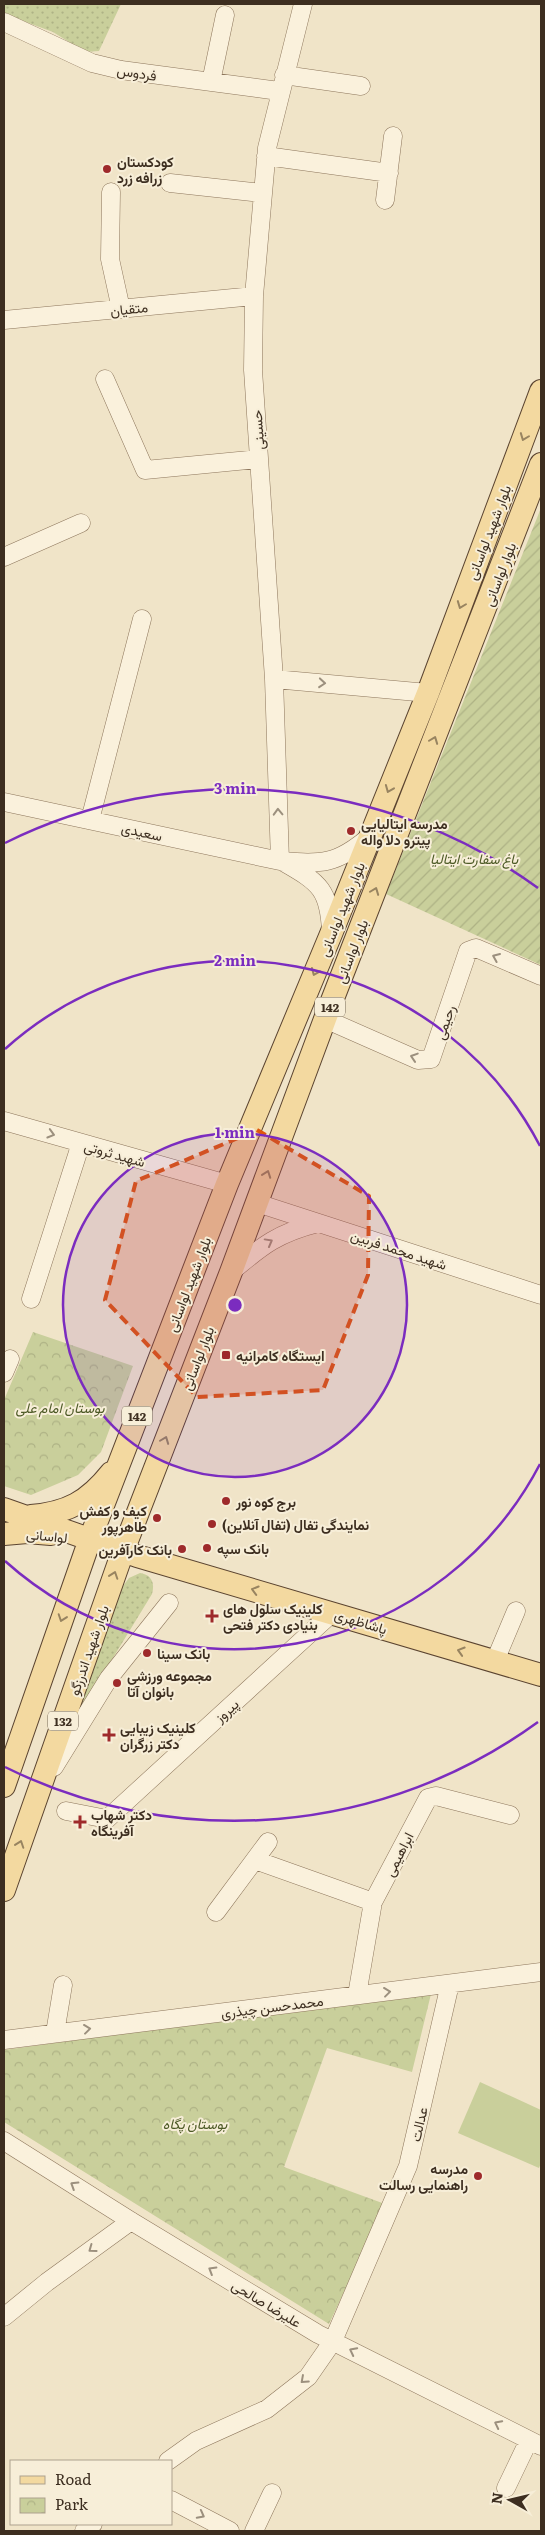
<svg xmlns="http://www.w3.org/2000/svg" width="545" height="2535" viewBox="0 0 545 2535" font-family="Literata,Vazirmatn,serif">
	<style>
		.grass { fill: url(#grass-dots) }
		.park { fill: url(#park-crowns) }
		.garden { fill: url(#garden-furrows) }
		.pitch { fill: #c9cf9b }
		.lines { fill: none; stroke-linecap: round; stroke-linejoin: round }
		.minor-casing { stroke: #8d765c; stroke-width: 19 }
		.major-casing { stroke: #5b4430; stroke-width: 24 }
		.minor { stroke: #faf1dc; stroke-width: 18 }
		.major { stroke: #f3d9a0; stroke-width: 22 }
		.oneway { stroke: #988460 }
		.oneway2 { stroke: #9c907e }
		.marked { fill: #df570d; fill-opacity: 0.2; stroke: #df570d; stroke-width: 4; stroke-dasharray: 10 6; stroke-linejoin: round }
		.ring { fill: none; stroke: #7b2cbf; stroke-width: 2.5 }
		.poi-dot { fill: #9e2a2b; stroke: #f7eed8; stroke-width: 2 }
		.labels { text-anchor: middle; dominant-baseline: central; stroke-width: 4; stroke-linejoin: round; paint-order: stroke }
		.shield { fill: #f7eed8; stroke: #756857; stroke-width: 1 }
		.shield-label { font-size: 12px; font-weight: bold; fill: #3d2e20 }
		.street-label { font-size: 14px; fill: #3d2e20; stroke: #f7eed8 }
		.poi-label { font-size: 14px; font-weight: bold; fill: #3d2e20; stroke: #f7eed8; text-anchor: start }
		.park-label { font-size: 14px; font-style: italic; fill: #4d5a26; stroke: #f7eed8 }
		.centre { fill: #7b2cbf; stroke: #f7eed8; stroke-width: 2.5 }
		.ring-label { font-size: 15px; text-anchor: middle; font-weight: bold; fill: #7b2cbf; stroke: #f7eed8; stroke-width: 4; stroke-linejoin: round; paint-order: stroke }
	</style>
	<defs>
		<pattern id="grass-dots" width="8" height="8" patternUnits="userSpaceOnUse" patternTransform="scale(1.25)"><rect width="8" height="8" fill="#c9cf9b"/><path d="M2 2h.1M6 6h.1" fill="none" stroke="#aeb285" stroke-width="1.8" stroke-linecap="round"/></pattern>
		<pattern id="park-crowns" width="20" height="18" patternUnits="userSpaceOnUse" patternTransform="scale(1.25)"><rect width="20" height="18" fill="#c9cf9b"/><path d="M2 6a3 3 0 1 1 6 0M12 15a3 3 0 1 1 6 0" fill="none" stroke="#aeb285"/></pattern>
		<pattern id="garden-furrows" width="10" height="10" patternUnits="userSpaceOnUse" patternTransform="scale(1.25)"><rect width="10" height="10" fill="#c9cf9b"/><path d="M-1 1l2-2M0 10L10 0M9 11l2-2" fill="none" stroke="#aeb285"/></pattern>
	</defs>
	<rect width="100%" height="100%" fill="#f0e4c8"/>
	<path class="grass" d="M4,4H121L99,51L85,52L53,32L4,14Z
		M140,1573C152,1575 155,1583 152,1594L75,1720L120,1590L129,1578Z"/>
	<path class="park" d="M33,1332L133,1366L101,1452L78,1475L31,1495L4,1486V1400Z
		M431,1994L412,2072L327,2048L284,2167L385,2204L329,2324L4,2122V2050L328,2005Z"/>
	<path class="garden" d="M541,508V965L386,894Z"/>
	<path class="pitch" d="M480,2082L541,2110V2163L539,2168L458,2133Z"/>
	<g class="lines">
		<defs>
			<path id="minor" d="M4,22L92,63L121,70L279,91
				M284,75L361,86
				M211,82L225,15
				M266,156L389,173
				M170,183L262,193
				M111,192L110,259L121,309
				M385,200L393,136
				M4,320L254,296
				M105,379L145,470L259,459
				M4,557L81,523
				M274,679L428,693
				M4,802L280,861C322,864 336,865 369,837
				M90,820L142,619
				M280,861L274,679L253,370L254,296L267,148L303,4
				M285,863C320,883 329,890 331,931
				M325,1019L418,1060L431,1059L468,951L476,948L541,976
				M4,1121L227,1184
				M257,1203L541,1295
				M231,1272C263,1245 278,1233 318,1223
				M31,1299L81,1143
				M4,1373L10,1359
				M495,1661L516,1611
				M54,1767L109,1678L169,1603
				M66,1811L107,1819L332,1613
				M255,1860L373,1902
				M216,1912L268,1842
				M357,1995L373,1902L428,1798L436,1796L510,1815
				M55,2033L63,1985
				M4,2040L541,1972
				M4,2141L131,2221L318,2334L541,2446
				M4,2317L47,2282L131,2221
				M168,2461L196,2441L267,2409L308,2377L333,2341L408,2166L450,1984
				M506,2488L529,2440
				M171,2500L230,2531
				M84,2531L93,2524
				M254,2531L272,2493"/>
			<path id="major" d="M4,1509L137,1556L541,1675
				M31,1516C67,1513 88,1502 111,1473
				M4,1534L27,1532L51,1534
				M4,1786L90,1539L227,1184L331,934L428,693L541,391
				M4,1890L123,1551L231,1272L328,1011L541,464"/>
		</defs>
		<use href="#minor" class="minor-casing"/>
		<use href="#major" class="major-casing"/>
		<use href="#minor" class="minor"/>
		<use href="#major" class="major"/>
	</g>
	<defs><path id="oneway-chevron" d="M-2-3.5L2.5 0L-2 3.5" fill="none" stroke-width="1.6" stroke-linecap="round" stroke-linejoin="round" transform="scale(1.25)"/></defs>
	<g class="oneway">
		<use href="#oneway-chevron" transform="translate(524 437) rotate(111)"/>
		<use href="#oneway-chevron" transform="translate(461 605) rotate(111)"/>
		<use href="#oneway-chevron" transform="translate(434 740) rotate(-69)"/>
		<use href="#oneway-chevron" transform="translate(389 789) rotate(112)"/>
		<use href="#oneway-chevron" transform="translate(375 891) rotate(-69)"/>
		<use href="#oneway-chevron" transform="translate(315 972) rotate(113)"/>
		<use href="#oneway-chevron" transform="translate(267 1174) rotate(-70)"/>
		<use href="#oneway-chevron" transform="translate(165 1440) rotate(-69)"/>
		<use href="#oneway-chevron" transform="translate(114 1575) rotate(-71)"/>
		<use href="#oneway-chevron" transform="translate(255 1590) rotate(-164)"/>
		<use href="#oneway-chevron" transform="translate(62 1618) rotate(109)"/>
		<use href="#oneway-chevron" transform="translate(461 1651) rotate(-163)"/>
		<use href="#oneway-chevron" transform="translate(20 1844) rotate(-71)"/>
	</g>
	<g class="oneway2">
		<use href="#oneway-chevron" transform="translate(322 683) rotate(5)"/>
		<use href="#oneway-chevron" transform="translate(278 812) rotate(-92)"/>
		<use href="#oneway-chevron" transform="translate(496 957) rotate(-157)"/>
		<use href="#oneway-chevron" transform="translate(414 1057) rotate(-162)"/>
		<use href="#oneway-chevron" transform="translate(51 1134) rotate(16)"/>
		<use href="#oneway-chevron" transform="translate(269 1242) rotate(-29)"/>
		<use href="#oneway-chevron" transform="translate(387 1992) rotate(-7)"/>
		<use href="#oneway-chevron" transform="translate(87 2029) rotate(-7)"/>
		<use href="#oneway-chevron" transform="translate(74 2185) rotate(-148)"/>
		<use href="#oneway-chevron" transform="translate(92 2249) rotate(144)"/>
		<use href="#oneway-chevron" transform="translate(212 2270) rotate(-149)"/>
		<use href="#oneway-chevron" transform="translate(353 2351) rotate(-153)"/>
		<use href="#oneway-chevron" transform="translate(304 2380) rotate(138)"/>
		<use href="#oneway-chevron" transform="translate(498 2424) rotate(-153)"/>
		<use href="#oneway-chevron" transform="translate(201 2515) rotate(28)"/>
	</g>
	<path class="marked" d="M257,1130L369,1196L368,1275L323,1390L197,1397L105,1300L136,1181Z"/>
	<circle cx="235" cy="1305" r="172" fill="#7b2cbf" fill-opacity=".12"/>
	<g class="ring">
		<circle cx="235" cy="1305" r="172"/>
		<path d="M540 1464A344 344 0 0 1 5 1561M5 1049A344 344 0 0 1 540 1146"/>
		<path d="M538 1722A516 516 0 0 1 5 1767M5 843A516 516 0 0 1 538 888"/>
	</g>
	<g class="poi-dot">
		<circle cx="107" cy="169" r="5"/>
		<circle cx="351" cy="831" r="5"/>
		<rect x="221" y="1350" width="10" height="10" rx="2.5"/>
		<circle cx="226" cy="1501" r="5"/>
		<circle cx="157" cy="1518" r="5"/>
		<circle cx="212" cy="1524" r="5"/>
		<circle cx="207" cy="1548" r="5"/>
		<circle cx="182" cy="1549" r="5"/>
		<path d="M209.5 1608.5h5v5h5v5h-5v5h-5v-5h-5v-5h5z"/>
		<circle cx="147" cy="1653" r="5"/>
		<circle cx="117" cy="1683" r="5"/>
		<path d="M106.5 1727.5h5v5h5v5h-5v5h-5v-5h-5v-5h5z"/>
		<path d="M77.5 1814.5h5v5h5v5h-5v5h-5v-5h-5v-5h5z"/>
		<circle cx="478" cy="2176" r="5"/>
	</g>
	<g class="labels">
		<g class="shield">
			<rect x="315" y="997.5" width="30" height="19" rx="4"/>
			<rect x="122" y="1406.5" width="30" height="19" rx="4"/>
			<rect x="48" y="1711.5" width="30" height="19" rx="4"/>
		</g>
		<g class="shield-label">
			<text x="330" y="1007">142</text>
			<text x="137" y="1416">142</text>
			<text x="63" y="1721">132</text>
		</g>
		<g class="street-label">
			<text transform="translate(137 72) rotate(9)">فردوس</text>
			<text transform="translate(129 308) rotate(-6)">متقیان</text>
			<text transform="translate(257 430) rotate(-94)">حسینی</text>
			<text transform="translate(488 532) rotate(-69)">بلوار شهید لواسانی</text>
			<text transform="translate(499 574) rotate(-69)">بلوار لواسانی</text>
			<text transform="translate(142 831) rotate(12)">سعیدی</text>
			<text transform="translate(341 909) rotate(-68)">بلوار شهید لواسانی</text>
			<text transform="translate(351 951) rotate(-69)">بلوار لواسانی</text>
			<text transform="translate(444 1022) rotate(-71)">رحیمی</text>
			<text transform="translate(115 1153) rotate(16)">شهید ثروتی</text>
			<text transform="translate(399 1249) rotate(18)">شهید محمد فربین</text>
			<text transform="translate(188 1284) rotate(-69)">بلوار شهید لواسانی</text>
			<text transform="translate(197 1358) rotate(-69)">بلوار لواسانی</text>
			<text transform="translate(47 1535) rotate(6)">لواسانی</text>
			<text transform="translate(361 1621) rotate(17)">پاشاظهری</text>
			<text transform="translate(88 1650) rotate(-71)">بلوار شهید اندرزگو</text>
			<text transform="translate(226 1710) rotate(-42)">پیروز</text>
			<text transform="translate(398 1854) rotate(-63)">ابراهیمی</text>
			<text transform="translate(272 2006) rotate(-7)">محمدحسن چیذری</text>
			<text transform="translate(418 2124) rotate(-77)">عدالت</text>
			<text transform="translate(267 2303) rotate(31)">علیرضا صالحی</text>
		</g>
		<g class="poi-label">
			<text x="117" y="161">کودکستان<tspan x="117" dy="16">زرافه زرد</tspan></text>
			<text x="361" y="823">مدرسه ایتالیایی<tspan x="361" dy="16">پیترو دلا واله</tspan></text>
			<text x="236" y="1355">ایستگاه کامرانیه</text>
			<text x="236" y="1501">برج کوه نور</text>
			<text x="147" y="1510" text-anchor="end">کیف و کفش<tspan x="147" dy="16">طاهرپور</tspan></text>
			<text x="222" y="1524">نمایندگی تفال (تفال آنلاین)</text>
			<text x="217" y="1548">بانک سپه</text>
			<text x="172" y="1549" text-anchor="end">بانک کارآفرین</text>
			<text x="223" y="1608">کلینیک سلول های<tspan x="223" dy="16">بنیادی دکتر فتحی</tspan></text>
			<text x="157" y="1653">بانک سینا</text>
			<text x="127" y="1675">مجموعه ورزشی<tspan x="127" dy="16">بانوان آتا</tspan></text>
			<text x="120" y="1727">کلینیک زیبایی<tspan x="120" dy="16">دکتر زرگران</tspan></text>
			<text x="91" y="1814">دکتر شهاب<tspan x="91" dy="16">آفرینگاه</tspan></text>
			<text x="468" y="2168" text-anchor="end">مدرسه<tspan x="468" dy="16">راهنمایی رسالت</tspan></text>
		</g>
		<g class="park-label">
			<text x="474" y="858">باغ سفارت ایتالیا</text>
			<text x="60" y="1407">بوستان امام علی</text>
			<text x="195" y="2123">بوستان پگاه</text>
		</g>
	</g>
	<circle cx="235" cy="1305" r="8" class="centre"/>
	<g class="ring-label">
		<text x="235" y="794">3 min</text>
		<text x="235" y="966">2 min</text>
		<text x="235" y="1138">1 min</text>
	</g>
	<rect width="545" height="2535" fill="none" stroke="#3d2e20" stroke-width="10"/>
	<rect x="10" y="2460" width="162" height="65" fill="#f7eed8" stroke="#ada18e"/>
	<rect x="20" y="2476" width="25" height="8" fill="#f3d9a0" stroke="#ada18e"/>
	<text x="55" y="2485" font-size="15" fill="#3d2e20">Road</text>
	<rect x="20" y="2498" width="25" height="15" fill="url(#park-crowns)" stroke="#ada18e"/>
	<text x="55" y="2510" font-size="15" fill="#3d2e20">Park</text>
	<g transform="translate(510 2500) rotate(278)" stroke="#f7eed8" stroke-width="4" paint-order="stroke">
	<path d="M0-4L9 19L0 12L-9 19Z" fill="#3d2e20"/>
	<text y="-8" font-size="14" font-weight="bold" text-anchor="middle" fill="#3d2e20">N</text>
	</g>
</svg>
